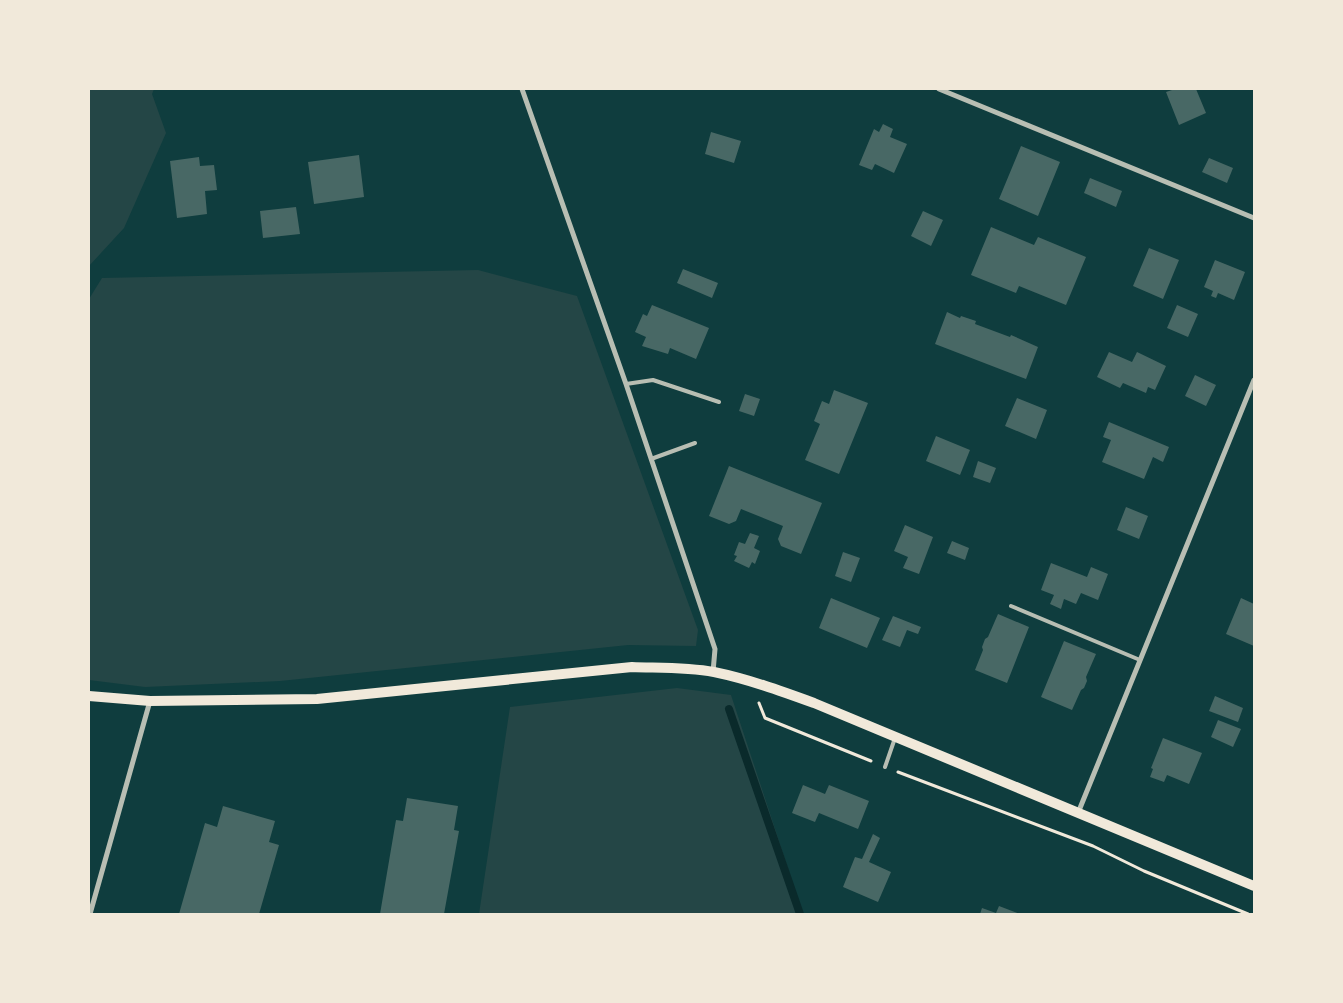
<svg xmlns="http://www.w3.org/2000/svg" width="1343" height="1003" viewBox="0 0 1343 1003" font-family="Bitter,serif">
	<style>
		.green { fill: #244646 }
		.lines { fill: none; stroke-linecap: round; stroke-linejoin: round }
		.stream { stroke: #0a2a2b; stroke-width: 8 }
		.building { fill: #486865 }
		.path { stroke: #f1e9da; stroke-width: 3 }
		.service { stroke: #b8beb3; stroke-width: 4 }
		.minor { stroke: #b8beb3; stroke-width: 5 }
		.secondary { stroke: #f1e9da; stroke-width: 10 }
	</style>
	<rect width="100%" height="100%" fill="#0f3d3e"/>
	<path class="green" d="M89,89H154L152,94L166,133L124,228L89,266Z
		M478,270L577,296L698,630L696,646L628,645L280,681L145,687L89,680V299L102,278Z
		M677,688L731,695L803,914H479L510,707Z"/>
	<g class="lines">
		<path class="stream" d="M729,709L800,914"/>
	</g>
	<path class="building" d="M1175,89H1196L1206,113L1179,125L1166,92Z
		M883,124L893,129L890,137L907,144L894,173L875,164L872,170L859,165L874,129L879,132Z
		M711,132L741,141L734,163L705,154Z
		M1021,146L1060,162L1038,216L999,199Z
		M359,155L364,197L314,204L308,162Z
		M199,157L200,166L214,165L217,190L205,191L207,214L177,218L170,161Z
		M1209,158L1233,168L1227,183L1202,172Z
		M1090,178L1122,191L1116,207L1084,193Z
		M296,207L300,234L263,238L260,211Z
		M923,211L943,220L931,246L911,236Z
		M991,227L1034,245L1038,237L1086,257L1066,305L1019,286L1016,293L971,275Z
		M1149,248L1179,260L1163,299L1133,286Z
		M1215,260L1245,272L1234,300L1218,293L1216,298L1211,296L1213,291L1204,287Z
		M683,269L718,283L712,298L677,283Z
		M652,305L709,328L696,359L670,348L668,354L642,346L646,337L635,332L643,314L647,316Z
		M1177,305L1198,314L1188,337L1167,328Z
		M947,312L960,318L961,316L976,321L975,324L1010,337L1011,335L1038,347L1026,379L935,344Z
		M1109,352L1132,362L1137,352L1166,366L1155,390L1148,387L1146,393L1123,383L1120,388L1097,377Z
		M1195,375L1216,385L1206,406L1185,396Z
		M834,390L868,403L839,474L805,460L820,424L814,421L822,401L829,404Z
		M745,394L760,399L754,416L739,411Z
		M1017,398L1047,410L1036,439L1005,426Z
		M1109,422L1169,447L1163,462L1153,457L1144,479L1102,462L1111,440L1103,437Z
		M936,436L970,450L960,475L926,461Z
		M978,461L996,468L990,483L973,477Z
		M729,466L822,503L801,554L781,546L778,539L783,526L741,509L736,521L729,524L709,516Z
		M1126,507L1148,516L1139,539L1117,530Z
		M905,525L933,537L919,574L903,568L908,557L894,551Z
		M750,533L759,536L754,548L760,551L755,564L752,562L749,568L734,561L737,556L734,555L739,542L745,544Z
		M952,541L969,548L965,560L947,553Z
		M843,552L860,558L851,582L835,576Z
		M1051,563L1087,577L1091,567L1108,574L1098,600L1081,593L1076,604L1064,599L1061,609L1050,604L1054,595L1041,590Z
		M831,598L880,618L867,648L819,628Z
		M1241,598L1254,604V646L1226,634Z
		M998,614L1029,627L1007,683L975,670L983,650L982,647L985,639L988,637Z
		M893,616L921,627L918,634L907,630L900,647L882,640Z
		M1064,641L1096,654L1086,677L1087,681L1084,688L1081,690L1072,710L1041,697Z
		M1215,696L1243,708L1238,722L1209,711Z
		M1218,720L1241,729L1233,747L1211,737Z
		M1163,738L1202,753L1189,784L1167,775L1164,782L1150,777L1153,769L1151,768Z
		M803,785L825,794L829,785L869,801L858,829L819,813L815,822L792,813Z
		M407,798L458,806L454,830L459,831L444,914H380L396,820L403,821Z
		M223,806L275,821L269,842L279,845L259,914H179L205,823L217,827Z
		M873,834L880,838L869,862L891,872L878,902L843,887L855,857L862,859Z
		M999,906L1020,914H980L982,908L996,913Z"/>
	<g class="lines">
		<path class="path" d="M759,703L765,718L871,761
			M898,772L1093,846L1144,871L1248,914"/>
		<path class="service" d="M626,384L653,380L719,402
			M651,459L695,443
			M1011,606L1140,660
			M885,767L895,738"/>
		<path class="minor" d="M522,89L626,384L715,649L713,672
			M939,89L1254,218
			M1078,813L1254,380
			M90,914L150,701"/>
		<path class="secondary" d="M89,696L150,701L317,699L632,667C659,668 687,667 714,672C748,679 781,691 814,703L1254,886"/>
	</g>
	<rect width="1343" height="1003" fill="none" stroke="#f1e9da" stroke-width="180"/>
</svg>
